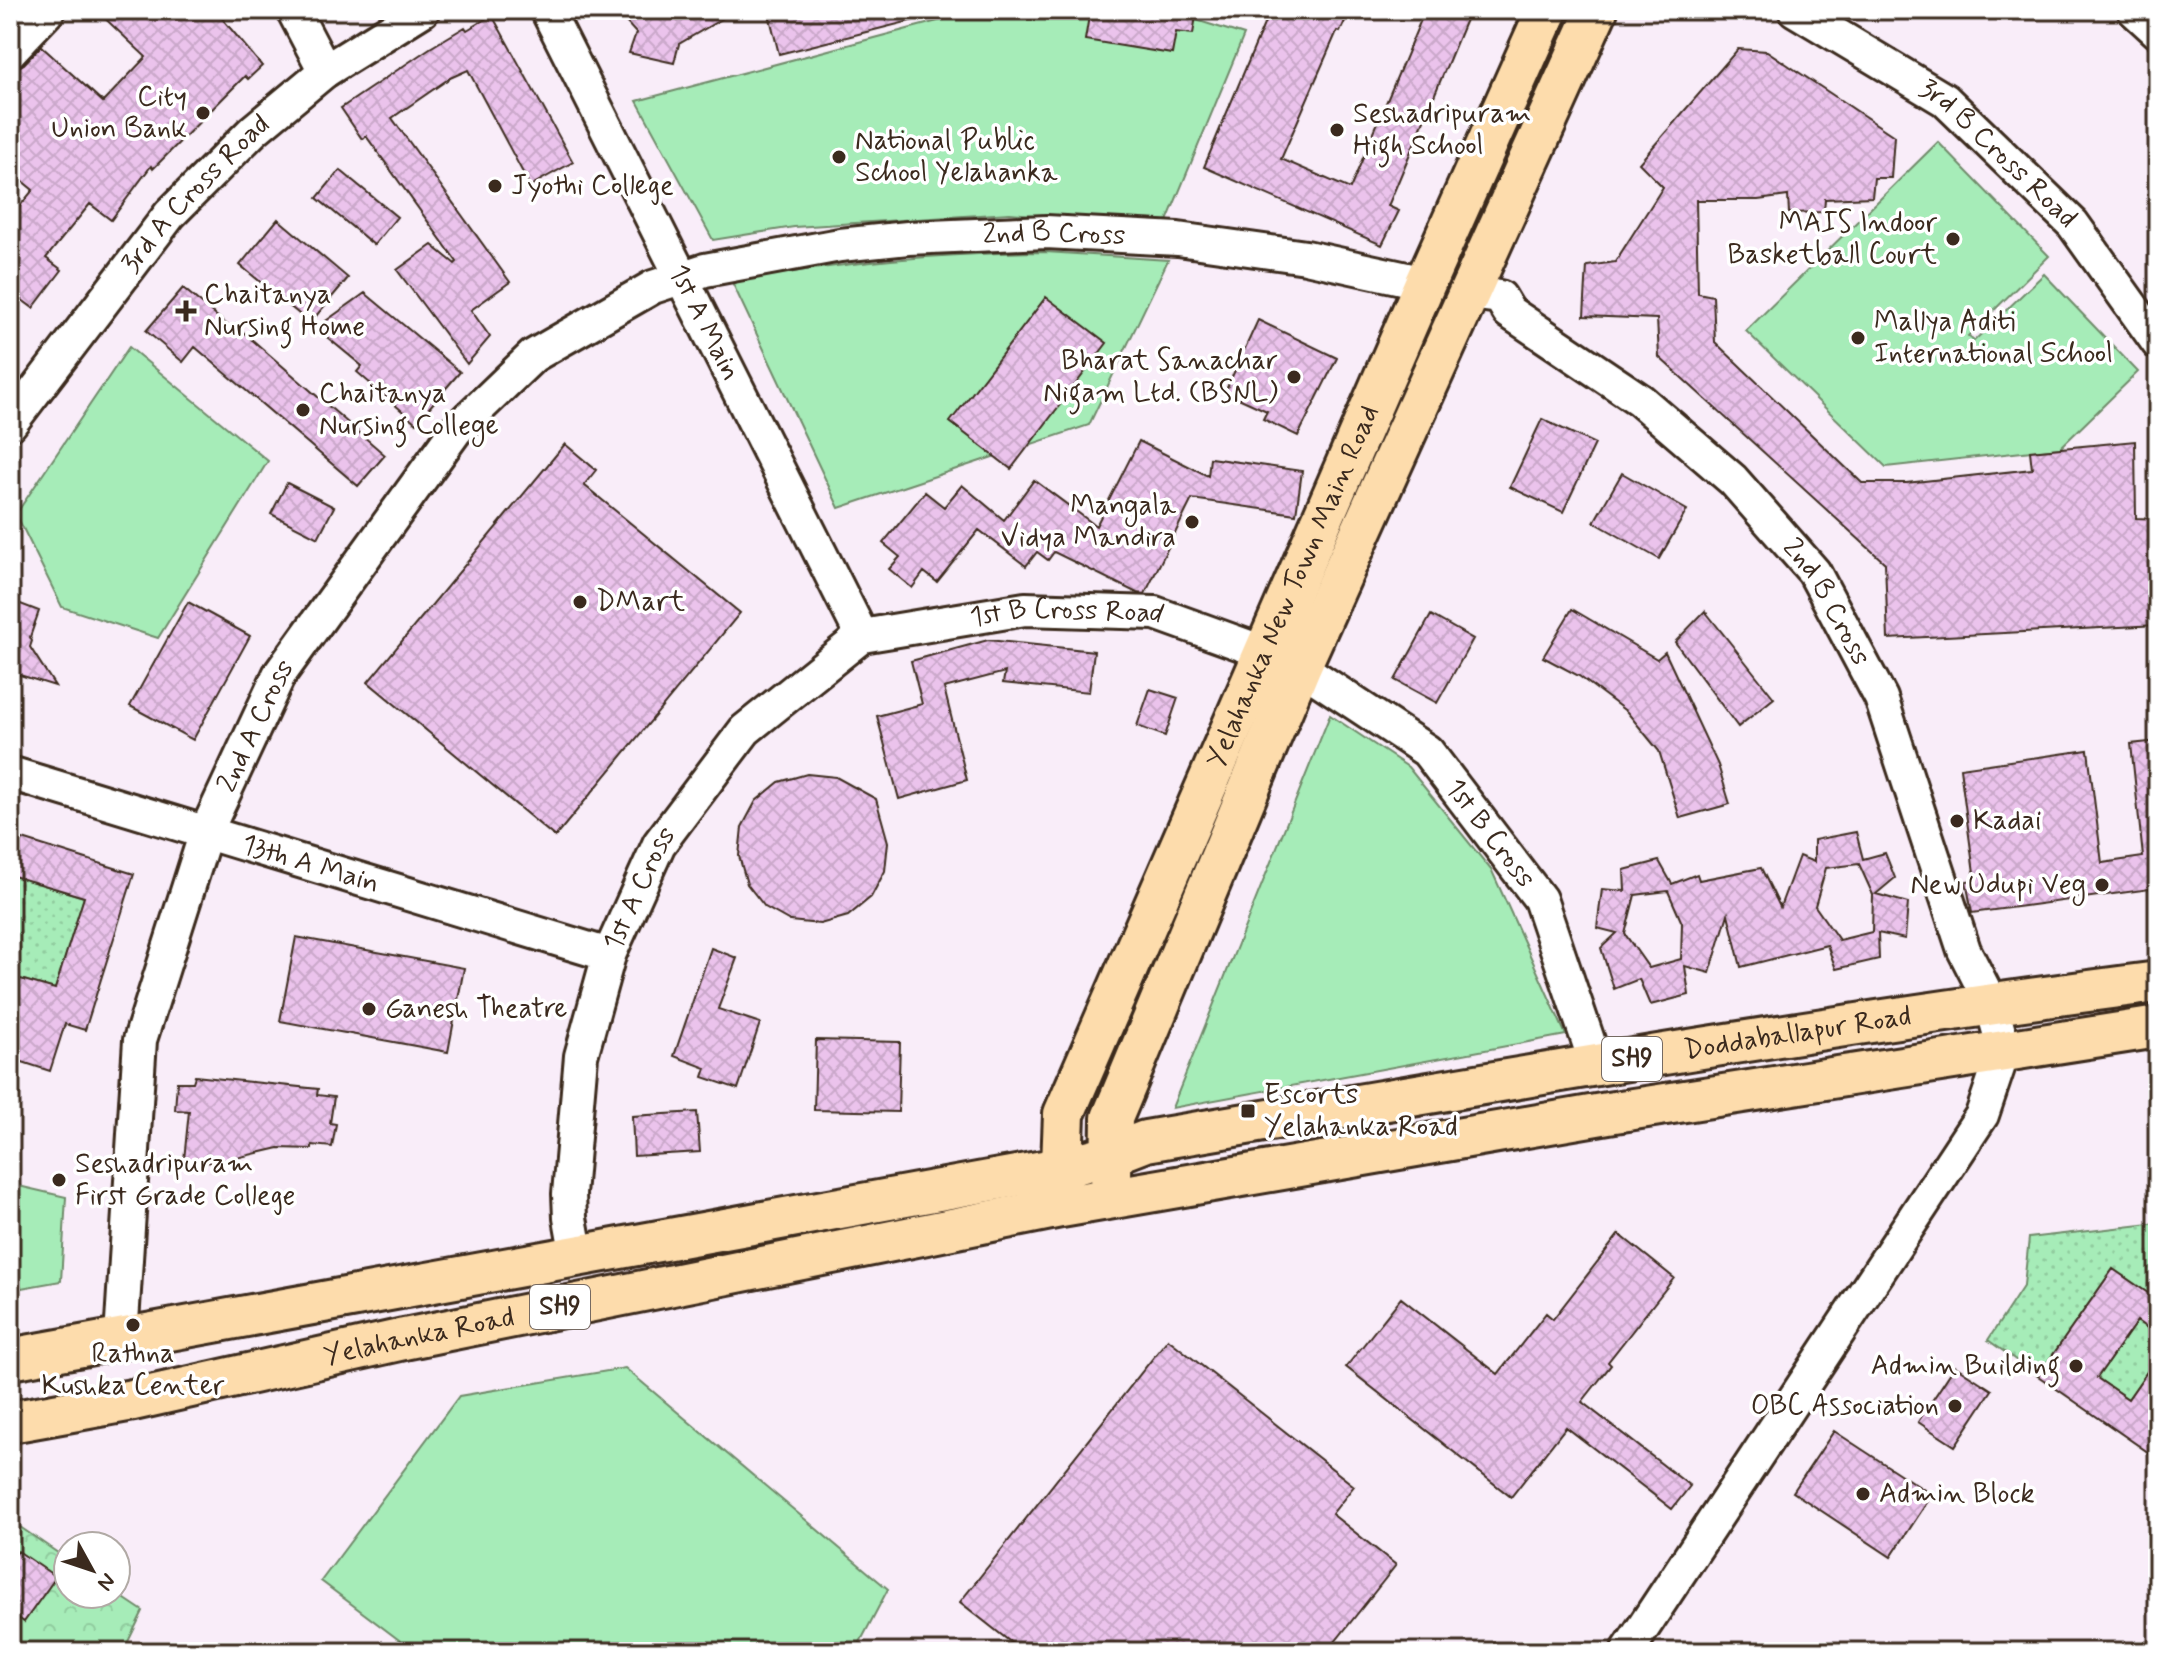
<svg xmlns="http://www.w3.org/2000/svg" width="2168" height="1662" viewBox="0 0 2168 1662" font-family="Mynerve,sans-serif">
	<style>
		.green { fill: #a6ecb8; stroke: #708b6b; stroke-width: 2 }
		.forest { fill: url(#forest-crowns); stroke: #708b6b; stroke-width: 2 }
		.garden { fill: url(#garden-dots); stroke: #708b6b; stroke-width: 2 }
		.building { fill: url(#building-cross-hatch); stroke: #3b2a1e; stroke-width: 2; fill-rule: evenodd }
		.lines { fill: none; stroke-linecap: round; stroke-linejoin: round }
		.minor-casing { stroke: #3b2a1e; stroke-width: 38 }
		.major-casing { stroke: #3b2a1e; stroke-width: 46 }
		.minor { stroke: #fff; stroke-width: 32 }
		.major { stroke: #fddcac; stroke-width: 40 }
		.poi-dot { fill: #3b2a1e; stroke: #fff; stroke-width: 3 }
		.labels { text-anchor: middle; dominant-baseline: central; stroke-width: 7; stroke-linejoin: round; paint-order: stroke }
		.shield { fill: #fff; stroke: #766a62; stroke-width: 2 }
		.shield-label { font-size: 26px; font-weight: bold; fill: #3b2a1e }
		.poi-label { font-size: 28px; fill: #3b2a1e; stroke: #fff; text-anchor: start }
		.street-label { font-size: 28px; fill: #3b2a1e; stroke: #fff }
	</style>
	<defs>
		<pattern id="forest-crowns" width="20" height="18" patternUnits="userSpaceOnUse" patternTransform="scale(2)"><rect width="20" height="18" fill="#a6ecb8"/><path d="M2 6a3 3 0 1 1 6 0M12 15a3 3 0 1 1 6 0" fill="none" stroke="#90cb9e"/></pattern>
		<pattern id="garden-dots" width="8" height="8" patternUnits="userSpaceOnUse" patternTransform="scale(2)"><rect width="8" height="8" fill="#a6ecb8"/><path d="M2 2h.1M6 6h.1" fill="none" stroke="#90cb9e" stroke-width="1.8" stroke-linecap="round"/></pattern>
		<pattern id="building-cross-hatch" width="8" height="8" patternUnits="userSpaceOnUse" patternTransform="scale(2)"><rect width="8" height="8" fill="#ebc3ec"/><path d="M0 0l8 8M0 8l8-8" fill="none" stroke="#caa8ca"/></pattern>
	</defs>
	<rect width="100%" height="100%" fill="#f9edf9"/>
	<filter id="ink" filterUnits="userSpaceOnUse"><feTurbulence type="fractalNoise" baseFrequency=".0125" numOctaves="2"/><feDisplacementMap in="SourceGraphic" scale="16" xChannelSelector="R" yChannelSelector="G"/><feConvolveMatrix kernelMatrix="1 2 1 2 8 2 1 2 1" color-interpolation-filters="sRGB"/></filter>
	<g filter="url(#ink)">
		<path class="green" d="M979,10H1164L1244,35L1165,226L1010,213L794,227L713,240L637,101Z
			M1938,142L2049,256L1968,336L1974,341L2044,274L2138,372L2060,448L1886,467L1746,331Z
			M1046,252L1168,260L1089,425L839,508L732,282C836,263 940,253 1046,252Z
			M129,347L268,461L158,638L62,607L16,514Z
			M1330,715L1408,767L1492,871L1566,1035L1172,1108Z
			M10,1184L66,1197L61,1281L10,1290Z
			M625,1368L888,1589L855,1652H415L321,1581L459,1396Z"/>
		<path class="forest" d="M10,1520L68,1560V1594L116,1593L143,1611L123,1652H10Z"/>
		<path class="garden" d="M10,875L84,897L55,989L10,976Z
			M2158,1223V1300L2113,1269L2038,1376L1988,1340L2024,1285L2029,1238Z
			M2137,1321L2158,1336V1356L2128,1399L2097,1378Z"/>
		<path class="building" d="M96,10H215L262,66L248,79L245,76L153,169L151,166L111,220L90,204L46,258L62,270L33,308L10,291V218L33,190L10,171V72L24,64L41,46L103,102L146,57Z
			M615,10H737L679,44L674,63L629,53L636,33Z
			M768,10H926V17L779,54Z
			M1090,10H1124L1148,14L1149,10H1197L1193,34L1176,32L1172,54L1085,40Z
			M1270,10H1350L1340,32L1337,31L1281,159L1350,189L1425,10H1470L1388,206L1399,211L1382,245L1204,167Z
			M492,15L573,162L530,186L468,70L450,78L392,118L510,282L471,310L490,337L467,364L397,270L432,245L455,264L457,262L366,136L362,139L341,108L430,48L465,27L467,30Z
			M1738,49L1767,51L1894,136L1891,178H1874L1872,197L1825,199L1824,212L1789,213L1788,196L1758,200H1696L1698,293L1713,296L1715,342L1862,483H1906L2032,469L2030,451L2135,441L2136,518L2158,519V625L1888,639L1885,563L1659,357L1657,319L1584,316L1587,266L1615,262L1663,187L1639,163Z
			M340,170L397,217L374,245L317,198Z
			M278,219L348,278L310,323L240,265Z
			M183,288L232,329L235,325L385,455L358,486L195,347L183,362L146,331Z
			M365,293L460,372L416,423L357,372L362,366L316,328Z
			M1046,297L1107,343L1011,469L950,422Z
			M1258,320L1337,358L1298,436L1263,419L1267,411L1225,392Z
			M1542,419L1595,444L1563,512L1510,487Z
			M1139,441L1208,476L1210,458L1302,471L1296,514L1192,499L1145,594L1137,593L1054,552L1048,560L1037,552L1026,566L979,530L937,582L924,572L912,588L889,569L900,557L883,543L925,492L944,507L962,485L1004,520L1034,480L1096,526Z
			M565,444L596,470L584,485L740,613L555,837L368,682Z
			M1622,473L1687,510L1659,559L1594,522Z
			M287,483L334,507L318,538L271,514Z
			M10,600L39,611L30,637L32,641L30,647L55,686L10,672Z
			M188,602L250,636L193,740L130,706Z
			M1572,609L1657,659L1665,652L1718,765L1730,804L1680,818L1659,751L1627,712L1579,676L1543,657Z
			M1705,611L1774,698L1738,727L1675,642Z
			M1431,615L1473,639L1437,703L1395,680Z
			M988,640L1094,651L1089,692L1003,683L1005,672L944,688L967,780L899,799L877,716L922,704L911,661Z
			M1150,689L1178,698L1165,736L1137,726Z
			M2158,741V888L1972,913L1966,881L1975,880L1960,768L2088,750L2102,863L2143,857L2131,744Z
			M807,774L836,777L876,799L888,842L885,871L871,897L848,916L820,924L790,921L765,907L747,884L739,856L742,827L756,801L779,782Z
			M1856,832L1863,859L1885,853L1895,878L1876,894L1908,903L1905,939L1878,933L1879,959L1836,969L1827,945L1741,967L1728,914L1710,973L1685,966L1689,995L1650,1005L1639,979L1614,989L1601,948L1617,933L1597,928L1602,889L1625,891L1624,870L1659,861L1672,884L1697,874L1699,880L1761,868L1780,907L1799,856L1814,862V840ZM1859,864L1873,895L1872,932L1839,940L1815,906L1826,868ZM1668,891L1682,923L1681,959L1649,968L1625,934L1635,895Z
			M10,835L134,874L85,1030L65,1024L50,1071L10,1058V976L55,989L84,897L10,875Z
			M296,937L464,968L448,1052L280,1021Z
			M711,948L737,958L718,1009L760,1023L738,1089L703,1077L706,1068L674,1056Z
			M816,1040L900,1042L898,1112L814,1110Z
			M195,1076L318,1089L317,1095L334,1097L330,1123L336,1124L332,1147L312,1145V1149L279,1148L223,1161L201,1163L184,1160L189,1111L175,1110L177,1082H193Z
			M697,1112L700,1152L634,1156L632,1116Z
			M1619,1234L1674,1278L1608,1362L1611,1365L1582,1402L1690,1486L1672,1509L1566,1427L1511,1497L1346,1367L1401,1298L1498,1374L1546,1313L1553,1319Z
			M2113,1269L2158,1300V1336L2137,1321L2097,1378L2128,1399L2158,1356V1459L2038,1376Z
			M1168,1339L1354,1486L1332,1514L1396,1565L1327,1652H1023L960,1602Z
			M1955,1366L1992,1390L1955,1446L1918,1422Z
			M1834,1431L1932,1495L1891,1557L1793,1492Z
			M18,1551L56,1577L24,1622L10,1612V1562Z"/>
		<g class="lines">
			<defs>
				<g id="minor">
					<path d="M293,10L325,71"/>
					<path id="s1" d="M547,10L862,636"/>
					<path id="s2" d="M1795,10L1945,100L2073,224L2158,343"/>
					<path d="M2134,10L2158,32"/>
					<path d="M10,51L49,10"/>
					<path id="s3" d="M1469,293L1500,297L1509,312L1640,400L1733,480L1814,572L1881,698L1964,950L1991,1003L2004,1050L1982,1115L1627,1652"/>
					<path id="s4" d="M10,424L170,214L254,130L325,71L423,10"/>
					<path id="s5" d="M1300,667L1427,751L1540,899L1596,1064"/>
					<path id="s6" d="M10,773L609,955"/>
					<path id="s7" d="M577,1257L570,1218L569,1194L581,1056L609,955L659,844L745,730L862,636L1025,609L1155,613L1266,653"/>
					<path id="s8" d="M121,1338L140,1040L206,832L279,675L456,430L533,356L653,287L705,270L840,245L908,238L1046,232L1178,239L1306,257L1425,283"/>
				</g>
				<g id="major">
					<path d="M1111,1177L1112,1118L1120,1099L1300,667L1597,10"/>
					<path id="s9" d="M1061,1191L1064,1114L1425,283L1547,10"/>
					<path id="s10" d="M10,1359L1060,1168L1110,1155L1146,1141C1482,1084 1819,1025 2158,982"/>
					<path id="s11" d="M10,1422L133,1400L404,1339L1061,1207L1608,1113L2158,1027"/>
				</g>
			</defs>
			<use href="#minor" class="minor-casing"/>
			<use href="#major" class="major-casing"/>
			<use href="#minor" class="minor"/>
			<use href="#major" class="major"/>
		</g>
	</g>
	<g class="poi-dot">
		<circle cx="203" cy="113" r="8"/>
		<circle cx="1337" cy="130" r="8"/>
		<circle cx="839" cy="157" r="8"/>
		<circle cx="495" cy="186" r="8"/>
		<circle cx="1953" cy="239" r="8"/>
		<path d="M182 299h8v8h8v8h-8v8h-8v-8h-8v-8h8z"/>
		<circle cx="1858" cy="338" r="8"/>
		<circle cx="1294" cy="377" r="8"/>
		<circle cx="303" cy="410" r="8"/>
		<circle cx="1192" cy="522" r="8"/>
		<circle cx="580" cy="602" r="8"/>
		<circle cx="1957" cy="821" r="8"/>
		<circle cx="2102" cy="885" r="8"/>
		<circle cx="369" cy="1009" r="8"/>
		<rect x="1240" y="1103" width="16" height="16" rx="4"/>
		<circle cx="59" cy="1180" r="8"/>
		<circle cx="133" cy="1325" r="8"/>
		<circle cx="2076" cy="1366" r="8"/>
		<circle cx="1955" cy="1406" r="8"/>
		<circle cx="1863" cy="1494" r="8"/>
	</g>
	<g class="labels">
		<g class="shield">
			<rect x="1602" y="1037" width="60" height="44" rx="6"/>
			<rect x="530" y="1285" width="60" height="44" rx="6"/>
		</g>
		<g class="shield-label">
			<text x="1632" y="1059">SH9</text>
			<text x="560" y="1307">SH9</text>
		</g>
		<g class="poi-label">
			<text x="187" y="97" text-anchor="end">City<tspan x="187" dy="32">Union Bank</tspan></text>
			<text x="1353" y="114">Seshadripuram<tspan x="1353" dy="32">High School</tspan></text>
			<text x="855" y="141">National Public<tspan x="855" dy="32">School Yelahanka</tspan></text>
			<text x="511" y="186">Jyothi College</text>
			<text x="1937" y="223" text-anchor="end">MAIS Indoor<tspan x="1937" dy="32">Basketball Court</tspan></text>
			<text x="204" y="295">Chaitanya<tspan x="204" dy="32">Nursing Home</tspan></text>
			<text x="1874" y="322">Mallya Aditi<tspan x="1874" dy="32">International School</tspan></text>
			<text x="1278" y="361" text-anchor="end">Bharat Sanachar<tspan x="1278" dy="32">Nigam Ltd. (BSNL)</tspan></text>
			<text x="319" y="394">Chaitanya<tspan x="319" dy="32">Nursing College</tspan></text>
			<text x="1176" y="506" text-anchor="end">Mangala<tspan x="1176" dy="32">Vidya Mandira</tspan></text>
			<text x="596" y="602">DMart</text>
			<text x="1973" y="821">Kadai</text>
			<text x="2086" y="885" text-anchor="end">New Udupi Veg</text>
			<text x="385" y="1009">Ganesh Theatre</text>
			<text x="1264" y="1095">Escorts<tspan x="1264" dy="32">Yelahanka Road</tspan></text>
			<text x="75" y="1164">Seshadripuram<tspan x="75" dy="32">First Grade College</tspan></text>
			<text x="133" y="1354" text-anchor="middle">Rathna<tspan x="133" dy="32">Kushka Center</tspan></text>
			<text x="2060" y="1366" text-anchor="end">Admin Building</text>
			<text x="1939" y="1406" text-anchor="end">OBC Association</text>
			<text x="1879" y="1494">Admin Block</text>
		</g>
		<g class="street-label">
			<text stroke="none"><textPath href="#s2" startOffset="250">3rd B Cross Road</textPath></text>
			<text stroke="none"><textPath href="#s4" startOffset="296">3rd A Cross Road</textPath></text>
			<text stroke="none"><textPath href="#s8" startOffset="1644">2nd B Cross</textPath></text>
			<text stroke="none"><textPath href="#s1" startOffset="350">1st A Main</textPath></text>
			<text stroke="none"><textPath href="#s9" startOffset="652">Yelahanka New Town Main Road</textPath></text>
			<text stroke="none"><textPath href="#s3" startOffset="484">2nd B Cross</textPath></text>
			<text stroke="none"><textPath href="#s7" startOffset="928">1st B Cross Road</textPath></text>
			<text stroke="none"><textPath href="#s8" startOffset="634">2nd A Cross</textPath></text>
			<text stroke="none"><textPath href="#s5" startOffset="256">1st B Cross</textPath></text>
			<text stroke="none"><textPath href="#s6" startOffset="314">13th A Main</textPath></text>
			<text stroke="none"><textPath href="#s7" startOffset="380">1st A Cross</textPath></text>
			<text stroke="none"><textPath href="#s10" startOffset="1818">Doddaballapur Road</textPath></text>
			<text stroke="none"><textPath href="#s11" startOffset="418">Yelahanka Road</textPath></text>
		</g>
	</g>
	<rect width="2168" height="1662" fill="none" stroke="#fff" stroke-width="40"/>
	<rect x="20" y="20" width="2128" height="1622" fill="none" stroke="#3b2a1e" stroke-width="3" filter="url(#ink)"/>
	<g transform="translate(92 1570) rotate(130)"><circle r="38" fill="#ffffff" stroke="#b1aaa5" stroke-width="2"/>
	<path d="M0-6L14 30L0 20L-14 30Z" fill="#3b2a1e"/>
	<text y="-12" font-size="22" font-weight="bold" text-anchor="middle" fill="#3b2a1e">N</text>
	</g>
</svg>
